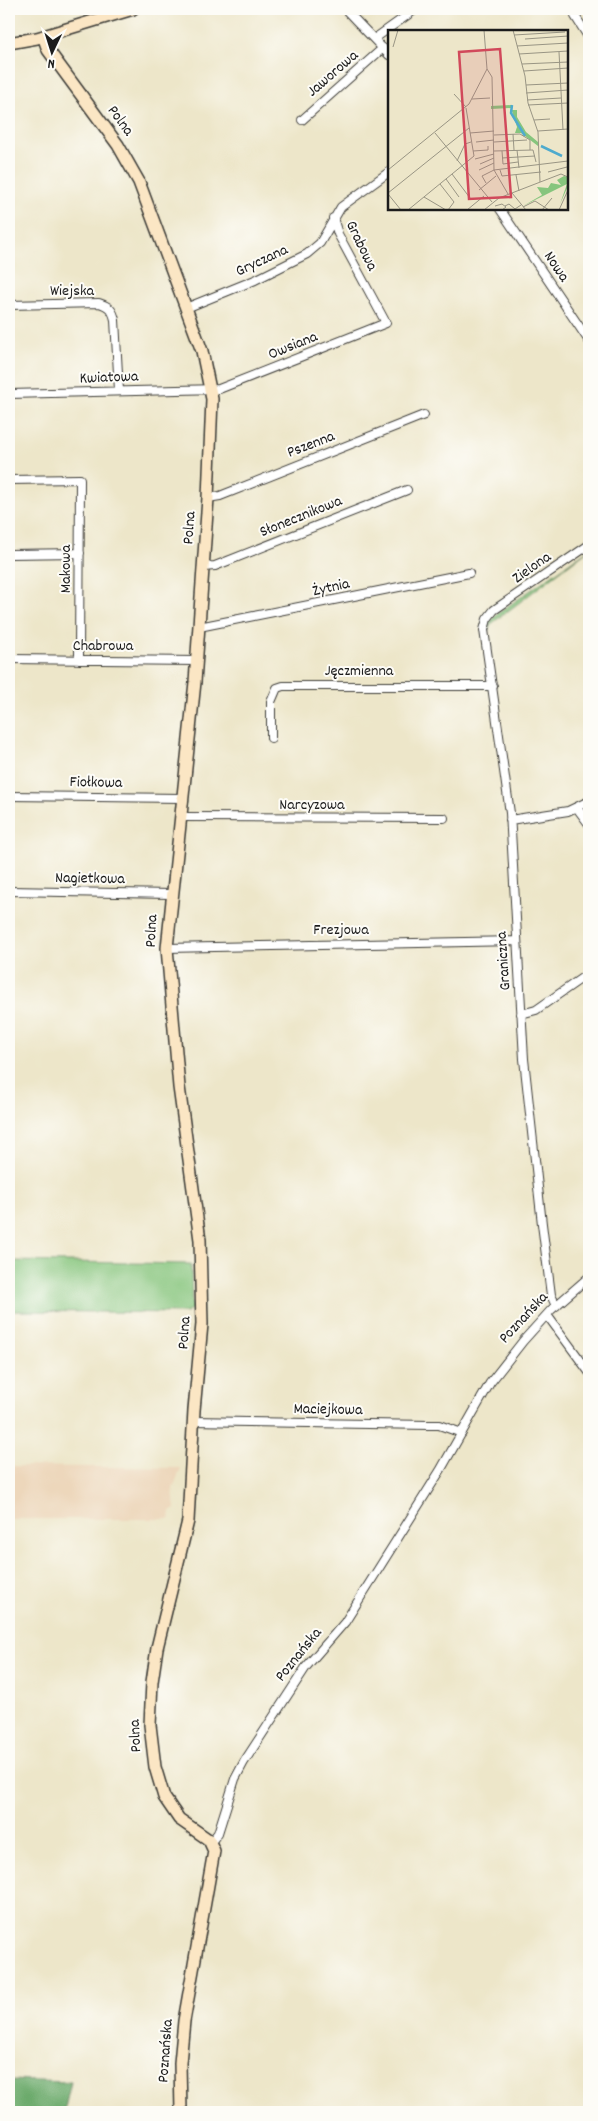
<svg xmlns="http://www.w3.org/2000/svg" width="598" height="2121" viewBox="0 0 598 2121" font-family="Dekko,sans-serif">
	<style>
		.built { fill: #edd7bb }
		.green { fill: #86c57d; stroke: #51704c }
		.forest { fill: #6caa6c; stroke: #446344 }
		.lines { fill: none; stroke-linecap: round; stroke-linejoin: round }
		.street-casing { stroke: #3b3a36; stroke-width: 10 }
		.secondary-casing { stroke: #3b3a36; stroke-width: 14 }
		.street { stroke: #fff; stroke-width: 8 }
		.secondary { stroke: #fbe6c4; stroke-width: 11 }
		.labels { text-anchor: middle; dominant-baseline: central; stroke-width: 4; stroke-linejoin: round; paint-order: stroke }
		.street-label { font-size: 16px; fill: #1c1c1c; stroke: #fdfcf7 }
		.inset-river { fill: none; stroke: #4fabcd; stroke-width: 2.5 }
		.inset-road { fill: none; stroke: #999584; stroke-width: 1 }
		.view { fill: #d1495b; fill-opacity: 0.15; stroke: #d1495b; stroke-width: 2.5 }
		.inset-edge { fill: none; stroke: #1c1c1c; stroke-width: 2.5 }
	</style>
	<rect width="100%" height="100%" fill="#fdfcf7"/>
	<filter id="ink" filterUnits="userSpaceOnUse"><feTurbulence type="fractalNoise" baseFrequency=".02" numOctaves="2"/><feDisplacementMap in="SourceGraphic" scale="10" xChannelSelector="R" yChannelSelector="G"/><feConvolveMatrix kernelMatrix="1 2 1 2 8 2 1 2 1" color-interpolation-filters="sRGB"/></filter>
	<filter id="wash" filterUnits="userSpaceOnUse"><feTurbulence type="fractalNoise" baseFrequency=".0096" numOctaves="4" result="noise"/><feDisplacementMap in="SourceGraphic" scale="20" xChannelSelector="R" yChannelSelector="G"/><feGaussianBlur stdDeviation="1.12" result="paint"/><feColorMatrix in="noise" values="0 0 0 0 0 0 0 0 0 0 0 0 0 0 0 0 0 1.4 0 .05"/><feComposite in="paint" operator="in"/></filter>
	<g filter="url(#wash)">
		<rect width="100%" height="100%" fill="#ede6c9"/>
		<path class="built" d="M9,1466L181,1468L173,1488L175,1509L171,1511L170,1519H9Z"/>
		<path class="green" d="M589,549L491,624L488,632L489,623L497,614Z
			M9,1261L191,1264L192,1309L186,1313L9,1311Z"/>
		<path class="forest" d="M9,2080L71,2082L64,2112H9Z"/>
	</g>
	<g filter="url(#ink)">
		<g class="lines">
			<defs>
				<path id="street" d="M345,9L389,55
					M575,16L589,38
					M374,39L416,9
					M302,120L383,48
					M500,209L589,341
					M9,305L99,303C109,306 113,310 115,320L119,391
					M186,308L255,280L307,254L320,243L341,207L389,172
					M9,394L219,389L386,323L338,234L333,218
					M9,480L80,479L79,660
					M208,498L220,496L424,415
					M9,554L80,553
					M203,567L215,566L407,490
					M199,627L469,573
					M9,659L197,661
					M271,738V702L277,688L283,686H493
					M9,796L182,798
					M577,808L589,824
					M180,817L444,818
					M510,820L568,811L589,801
					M9,891L171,894
					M167,948L516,941
					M521,1014L536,1010L589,973
					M556,1306L551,1295L542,1224L524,1059L510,813L484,630L487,619L494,610L589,545
					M547,1315L589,1372
					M193,1421L429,1425H439L462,1433
					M211,1842L218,1833L235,1779L244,1762L306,1667L345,1622L440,1471L490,1383L523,1341L551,1310L589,1277"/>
				<path id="secondary" d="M43,36L48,50L118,145L139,182L202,351L212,399L208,498L195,682L167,948L179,1087L200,1240L202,1324L194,1410L188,1521L157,1648L152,1682L150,1725L155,1767L164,1797L179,1819L209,1840L214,1851L184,2021L180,2063L181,2112
					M9,43L37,38L133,9"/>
			</defs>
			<use href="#street" class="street-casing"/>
			<use href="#secondary" class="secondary-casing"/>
			<use href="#street" class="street"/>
			<use href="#secondary" class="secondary"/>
		</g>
	</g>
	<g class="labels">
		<g class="street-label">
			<text transform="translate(333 74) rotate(-41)">Jaworowa</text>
			<text transform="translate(120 121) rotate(54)">Polna</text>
			<text transform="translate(361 246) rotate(64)">Grabowa</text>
			<text transform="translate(262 261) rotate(-25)">Gryczana</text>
			<text transform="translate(556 267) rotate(56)">Nowa</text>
			<text x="72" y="291">Wiejska</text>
			<text transform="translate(293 346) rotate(-22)">Owsiana</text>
			<text transform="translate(109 378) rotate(-2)">Kwiatowa</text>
			<text transform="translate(311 445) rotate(-21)">Pszenna</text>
			<text transform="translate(301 517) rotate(-22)">Słonecznikowa</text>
			<text transform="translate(190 528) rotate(-86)">Polna</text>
			<text transform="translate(532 568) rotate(-35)">Zielona</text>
			<text transform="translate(66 569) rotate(-90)">Makowa</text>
			<text transform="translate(331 588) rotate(-13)">Żytnia</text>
			<text x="103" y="646">Chabrowa</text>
			<text x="359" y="671">Jęczmienna</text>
			<text transform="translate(96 783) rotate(1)">Fiołkowa</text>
			<text x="312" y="805">Narcyzowa</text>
			<text transform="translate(90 879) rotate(1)">Nagietkowa</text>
			<text x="341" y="930">Frezjowa</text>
			<text transform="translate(152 931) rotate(-87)">Polna</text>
			<text transform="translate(504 961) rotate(-94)">Graniczna</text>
			<text transform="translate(524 1318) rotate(-47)">Poznańska</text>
			<text transform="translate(185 1333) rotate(-86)">Polna</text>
			<text transform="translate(328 1410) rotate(1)">Maciejkowa</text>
			<text transform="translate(299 1655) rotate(-51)">Poznańska</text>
			<text transform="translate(136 1736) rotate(-93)">Polna</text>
			<text transform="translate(166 2051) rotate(-86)">Poznańska</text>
		</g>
	</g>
	<g transform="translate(388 30)">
		<rect width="180" height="180" fill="#ede6c9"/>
		<path d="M123,75L124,80H129V87L138,102L150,112V102V116L133,103H127L129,97L123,78L103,79V76ZM176,146L180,147V156L172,174L179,154L135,176L154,165L149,157L160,158L163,153L173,155L169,150Z" fill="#86c57d"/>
		<path class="inset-river" d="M124,75L123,83L137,106M153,116L174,126"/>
		<path class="inset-road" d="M125,0L137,46L140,73L150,102L152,152M126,5L177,2M137,9L180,6M129,16L180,13M5,17L10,0M171,22L175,100M131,24L180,21M134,34L180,32M99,39L104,47L106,140L120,164M136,41L180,38M138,55L180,53M138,63L180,60M66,64L78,77M84,69L102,68M139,70L173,68M140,75L180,73M146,90L162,89M150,101L180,99M47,103L104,172M82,103L106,101M125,104L126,120M106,105L132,104L142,110V120M88,112L106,110M106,112L139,110M129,120L131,138M85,121L100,120V116M106,121L145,120L148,132M114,121L115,134L130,132M114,128L147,126M87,129L106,124M69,131L77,114L83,112M92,134L106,128M0,140L81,74L99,39L96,0M91,140L106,133M112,140L114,146L153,142M160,142L179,137M64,144L82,168M128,145L131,161M58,149L71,167M98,153L94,146L106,140L180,131M52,154L66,172L60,180M91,160L108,146M0,163L81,98M124,163L138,180M0,164L13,180M36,167L58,180M107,176L114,174L118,177L114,180M117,176L121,174L127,179L133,175M135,177L147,171L161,180M20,180L86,126L78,78M79,180L96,166M96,180L111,168L173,144L180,147M154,180L164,168M171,180L180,160"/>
		<path class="view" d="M112,19L123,167L81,169L71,22Z"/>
		<rect width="180" height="180" class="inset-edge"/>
	</g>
	<rect width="598" height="2121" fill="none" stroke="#fdfcf7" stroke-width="30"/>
	<g transform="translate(52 52) rotate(184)" stroke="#fdfcf7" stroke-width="4" paint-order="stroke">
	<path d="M0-4L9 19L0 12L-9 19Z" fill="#1c1c1c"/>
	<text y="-8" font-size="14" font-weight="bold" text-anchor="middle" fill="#1c1c1c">N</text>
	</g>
</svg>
